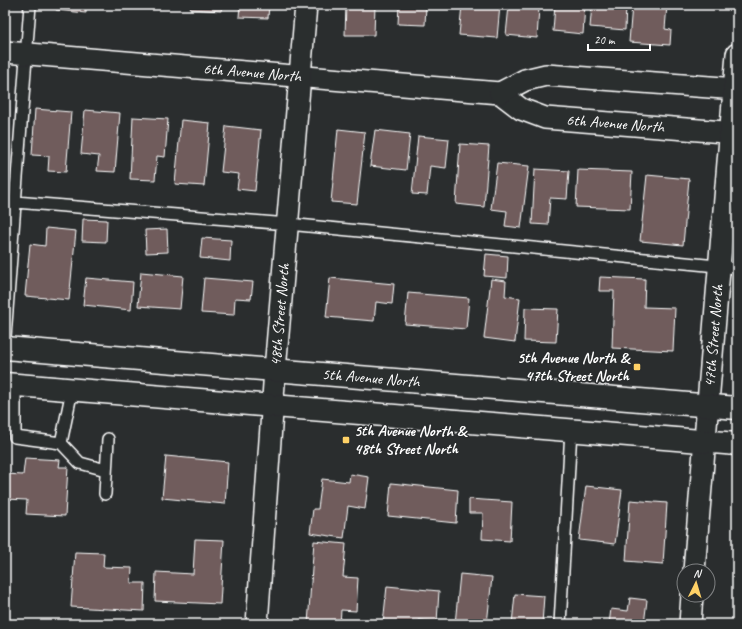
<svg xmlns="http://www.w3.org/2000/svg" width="742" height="629" viewBox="0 0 742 629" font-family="Caveat,sans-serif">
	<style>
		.building { fill: #6f5c5c; stroke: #fff }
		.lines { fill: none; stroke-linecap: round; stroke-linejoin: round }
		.service-casing { stroke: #fff; stroke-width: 14 }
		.minor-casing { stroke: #fff; stroke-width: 24 }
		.primary-casing { stroke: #fff; stroke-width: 25 }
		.service { stroke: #2a2d2e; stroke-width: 11 }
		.minor { stroke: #2a2d2e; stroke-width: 21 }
		.primary { stroke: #2a2d2e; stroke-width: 22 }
		.poi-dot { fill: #ffd166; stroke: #2a2d2e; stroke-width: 1.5 }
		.labels { text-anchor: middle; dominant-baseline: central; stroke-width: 3; stroke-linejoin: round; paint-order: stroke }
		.street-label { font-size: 16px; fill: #fff; stroke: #2a2d2e }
		.poi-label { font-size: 16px; font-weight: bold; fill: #fff; stroke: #2a2d2e; text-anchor: end }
	</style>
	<rect width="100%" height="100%" fill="#2a2d2e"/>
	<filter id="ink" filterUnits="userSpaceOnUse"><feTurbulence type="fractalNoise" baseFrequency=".025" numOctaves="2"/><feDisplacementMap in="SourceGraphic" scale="8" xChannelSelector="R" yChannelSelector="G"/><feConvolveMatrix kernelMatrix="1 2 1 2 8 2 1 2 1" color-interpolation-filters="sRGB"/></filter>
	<g filter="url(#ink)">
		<path class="building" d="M57,5H86V13L56,10Z
			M191,5H222L221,11L190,9Z
			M240,5H269L268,18L239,17Z
			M346,5H375L374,35H345Z
			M399,5H426L425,25L398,24Z
			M462,5H500L497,38L459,35Z
			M555,5H585L583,34L553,31Z
			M592,5H626L625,30L590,27Z
			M632,5H667L665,29L671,30L670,45L629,42Z
			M509,6L539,8L537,38L506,35Z
			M35,109L71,112L66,172L48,171L49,156L32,155Z
			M85,110L120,113L115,172L97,171L99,156L81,154Z
			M133,117L168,119L165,157L157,156L155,180L130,179Z
			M181,120L210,123L204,186L175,184Z
			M226,126L261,130L255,191L237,189L239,174L221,172Z
			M338,129L365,132L357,204L331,202Z
			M375,130L410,134L406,170L370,166Z
			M418,136L449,139L446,168L430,166L427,195L412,194Z
			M460,144L489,146L484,207L456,204Z
			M497,163L529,166L521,228L505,226L507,211L491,209Z
			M535,169L569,171L567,199L550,198L548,225L532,224Z
			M578,170L632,172L630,209L576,207Z
			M647,175L689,179L683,245L640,241Z
			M83,219L107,220L106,242L82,241Z
			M46,228L76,231L69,300L25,296L30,244L45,246Z
			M167,229L168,252L146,253L145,230Z
			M202,238L231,240L230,261L200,258Z
			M486,254L508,256L507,278L484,276Z
			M141,272L183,276L180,309L138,306Z
			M600,277L645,279L644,307L675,308L673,351L612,348L614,291H599Z
			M86,278L133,282L131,310L83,305Z
			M204,278L253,282L251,299L235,298L234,315L201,313Z
			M330,278L394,284L392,304L376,302L374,321L326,317Z
			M491,279L506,281L505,296L520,298L515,342L484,338Z
			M408,293L469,298L466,329L405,324Z
			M525,308L558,309L556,342L524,341Z
			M166,456L228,462L225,504L162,498Z
			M25,458L60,460L59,467H68L65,516L26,514L27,500L5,499V474L23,475Z
			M350,474L369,477L365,509L348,506L344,538L310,533L313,509H318L322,479L349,482Z
			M391,483L458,490L456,523L388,516Z
			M586,486L622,490L615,544L579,540Z
			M469,499L512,502L510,541L482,539L483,513H469Z
			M630,500L667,503L663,564L626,561Z
			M195,539L224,540L220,604L155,601L156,572L193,574Z
			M314,541L346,544L343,577L358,578L356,611L341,610L340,624H308Z
			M75,552L104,553L103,567L132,568L131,583H145L144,611L71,607Z
			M460,574L492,577L487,624H455Z
			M387,586L439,591L437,622L419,620L418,624H383Z
			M515,594L544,596L542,624H512Z
			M630,598L647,600L644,624H609L611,609L628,611Z"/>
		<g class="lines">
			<defs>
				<path id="service" d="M15,202L288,224L737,268
					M5,337L30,5
					M15,385V437L61,443L72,390
					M61,443L80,463L106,470
					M105,494L108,439
					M560,624L571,430"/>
				<g id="minor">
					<path id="s1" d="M5,52L500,93L521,109L545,118L737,133"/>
					<path d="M500,93L525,80L546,75L737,89"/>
					<path id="s2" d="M694,571L737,54"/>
					<path id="s3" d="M257,624L275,370L306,5"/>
					<path d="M690,624L692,595"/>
				</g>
				<g id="primary">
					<path id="s4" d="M5,348L737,408"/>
					<path d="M5,384L737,444"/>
				</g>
			</defs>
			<use href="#service" class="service-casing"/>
			<use href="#minor" class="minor-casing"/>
			<use href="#primary" class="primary-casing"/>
			<use href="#service" class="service"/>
			<use href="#minor" class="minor"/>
			<use href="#primary" class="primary"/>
		</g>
	</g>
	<g class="poi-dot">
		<rect x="633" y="363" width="8" height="8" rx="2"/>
		<rect x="342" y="436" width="8" height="8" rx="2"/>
	</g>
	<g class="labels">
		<g class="street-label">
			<text stroke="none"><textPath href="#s1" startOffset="248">6th Avenue North</textPath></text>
			<text stroke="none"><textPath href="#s1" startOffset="619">6th Avenue North</textPath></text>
			<text stroke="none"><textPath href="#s3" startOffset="310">48th Street North</textPath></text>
			<text stroke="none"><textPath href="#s2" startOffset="236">47th Street North</textPath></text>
			<text stroke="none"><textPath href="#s4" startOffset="367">5th Avenue North</textPath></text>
		</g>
		<g class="poi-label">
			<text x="629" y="358">5th Avenue North &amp;<tspan x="629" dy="18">47th Street North</tspan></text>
			<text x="354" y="431" text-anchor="start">5th Avenue North &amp;<tspan x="354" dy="18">48th Street North</tspan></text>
		</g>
	</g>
	<rect width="742" height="629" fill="none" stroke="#2a2d2e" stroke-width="20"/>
	<rect x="10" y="10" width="722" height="609" fill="none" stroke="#fff" stroke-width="1.5" filter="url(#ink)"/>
	<g transform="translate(696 583) rotate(5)"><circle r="19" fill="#2a2d2e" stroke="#7f8182"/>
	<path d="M0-3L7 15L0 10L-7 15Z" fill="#ffd166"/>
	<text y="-6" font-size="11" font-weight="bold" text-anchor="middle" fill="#ffffff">N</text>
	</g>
	<path d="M588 44v6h62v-6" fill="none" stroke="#ffffff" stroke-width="2"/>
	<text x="594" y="44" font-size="12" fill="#ffffff" stroke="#2a2d2e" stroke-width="3" paint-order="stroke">20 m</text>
</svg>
